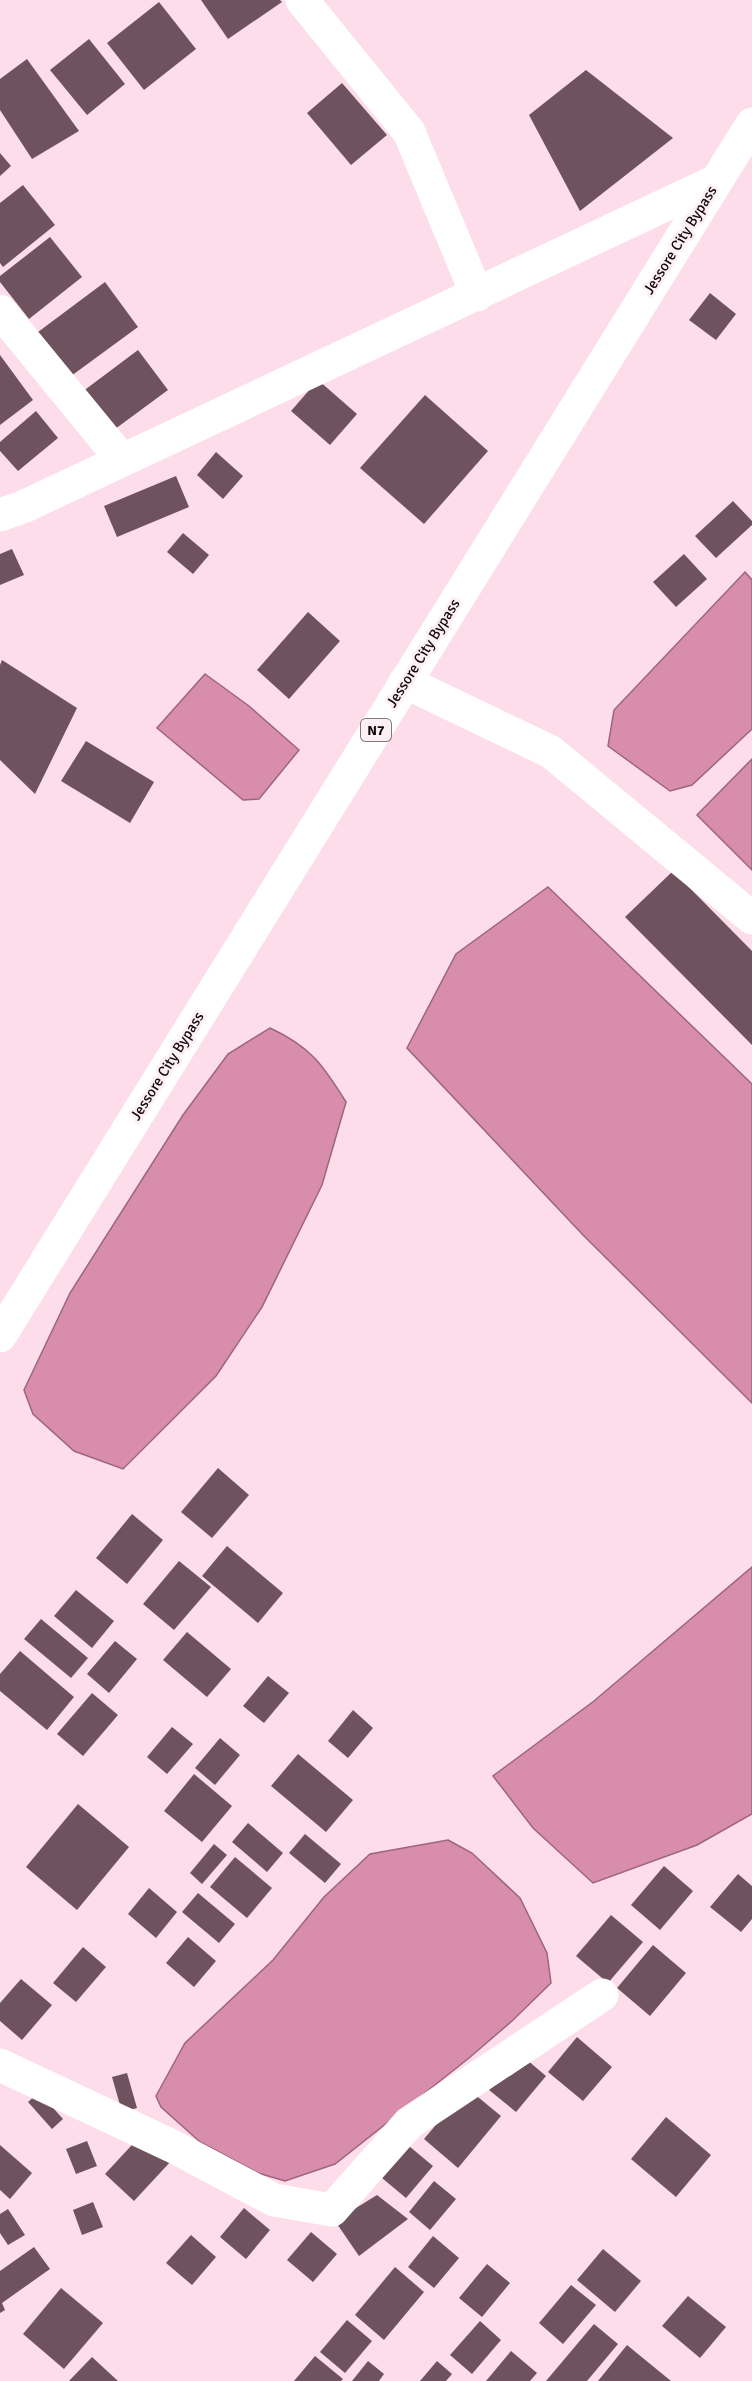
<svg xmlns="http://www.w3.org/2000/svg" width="752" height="2381" viewBox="0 0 752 2381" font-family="Signika,sans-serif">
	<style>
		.water { fill: #d98dad; stroke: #9d657d; stroke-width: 1.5 }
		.building { fill: #6e535e }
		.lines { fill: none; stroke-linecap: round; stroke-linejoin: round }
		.minor { stroke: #fff; stroke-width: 33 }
		.highway { stroke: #fff; stroke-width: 33 }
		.labels { text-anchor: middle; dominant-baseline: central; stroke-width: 6; stroke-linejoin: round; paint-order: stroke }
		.shield { fill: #fdf0f5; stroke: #584e52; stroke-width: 1.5 }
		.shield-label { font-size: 14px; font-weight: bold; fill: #12080c }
		.street-label { font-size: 15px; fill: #12080c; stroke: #fdf0f5 }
	</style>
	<rect width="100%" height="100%" fill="#fcdde9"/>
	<path class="water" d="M745,572L752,580V729L692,785L670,791L608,746L614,710Z
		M205,674L249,706L299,750L259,799L243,800L157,728Z
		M752,759V870L697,815Z
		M548,887L752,1084V1403L583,1235L407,1048L456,954Z
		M270,1028C311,1047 323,1065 346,1102L322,1185L262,1307L216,1376L123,1469L74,1451L33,1414L24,1390L70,1293L183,1115L228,1054Z
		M752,1567V1814L697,1845L593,1883L533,1828L493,1776L594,1701Z
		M448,1840L472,1853L520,1898L547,1953L551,1983L512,2021L469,2058L335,2164L285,2181L258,2173L200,2142L161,2107L156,2096L185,2043L273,1960L324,1897L370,1854Z"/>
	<path class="building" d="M201,0H280L282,2L228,39Z
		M159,2L196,49L144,90L107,43Z
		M89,39L125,84L87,115L50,70Z
		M27,59L79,131L32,159L0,110V79Z
		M586,70L673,138L580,211L529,115Z
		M342,83L387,135L351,165L307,113Z
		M0,153L11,166L0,176Z
		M23,185L55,225L3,267L0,263V203Z
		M50,237L82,277L29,319L0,282V276Z
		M105,282L138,327L67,379L34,335Z
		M710,293L736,314L716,340L689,320Z
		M138,350L168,390L111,432L82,392Z
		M0,355L33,400L0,425Z
		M318,380L357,414L330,445L291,411Z
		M425,395L488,451L424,524L360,468Z
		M36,411L58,438L18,471L0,451V442Z
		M216,452L243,476L223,499L197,475Z
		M176,476L189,507L117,537L104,506Z
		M733,501L752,521V525L716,558L695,536Z
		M183,533L209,555L193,574L167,552Z
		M12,549L24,575L0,585V554Z
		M684,554L707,579L676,607L653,582Z
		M308,612L340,641L289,699L257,670Z
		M2,660L77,708L35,794L0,760V665Z
		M86,741L154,782L130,823L61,781Z
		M673,871L752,951V1045L625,917Z
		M218,1468L249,1495L212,1538L181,1512Z
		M132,1514L163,1540L127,1584L96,1558Z
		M227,1546L283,1593L258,1623L202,1576Z
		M179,1561L211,1587L174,1630L143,1604Z
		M76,1590L114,1621L92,1648L54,1616Z
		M41,1619L88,1658L71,1678L24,1639Z
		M187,1632L231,1669L207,1697L163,1660Z
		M115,1641L137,1659L109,1693L87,1674Z
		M20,1651L74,1697L47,1730L0,1691V1674Z
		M268,1676L289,1693L264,1723L243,1706Z
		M92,1693L118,1715L83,1756L57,1734Z
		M353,1710L373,1728L348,1758L328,1741Z
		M172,1727L193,1744L167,1774L147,1757Z
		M220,1738L240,1755L215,1785L195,1768Z
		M298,1754L353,1800L326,1832L271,1786Z
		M194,1774L232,1806L202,1842L164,1811Z
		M78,1804L129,1847L77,1910L26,1867Z
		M248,1823L283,1853L267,1872L232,1842Z
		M305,1834L341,1864L325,1883L289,1853Z
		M214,1844L227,1855L202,1884L190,1873Z
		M235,1857L272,1888L247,1918L210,1887Z
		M664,1866L693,1891L660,1930L631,1905Z
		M738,1874L752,1886V1919L741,1932L710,1907Z
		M149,1888L177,1912L156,1938L128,1914Z
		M198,1893L235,1924L219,1943L182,1912Z
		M611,1915L643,1942L608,1983L576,1956Z
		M188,1937L216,1961L194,1987L166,1963Z
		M653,1945L686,1973L650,2016L617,1988Z
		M83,1947L106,1967L76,2002L53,1983Z
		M21,1979L52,2005L22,2040L0,2021V2003Z
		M577,2037L612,2067L583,2101L548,2072Z
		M520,2054L546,2076L516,2112L489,2090Z
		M127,2073L137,2108L122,2112L112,2077Z
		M467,2088L501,2116L458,2168L424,2139Z
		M39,2092L63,2119L52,2129L28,2102Z
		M666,2117L711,2155L676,2197L631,2159Z
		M143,2133L172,2160L134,2201L105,2174Z
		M87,2141L97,2166L76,2174L66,2149Z
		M0,2145L32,2173L10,2199L0,2190Z
		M409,2146L433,2166L406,2198L382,2178Z
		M434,2181L456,2199L430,2230L409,2212Z
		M377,2195L408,2219L359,2256L335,2221Z
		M93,2202L103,2227L82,2235L73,2210Z
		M244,2208L270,2230L246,2259L220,2237Z
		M8,2209L25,2235L8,2245L0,2233V2214Z
		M311,2232L337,2254L313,2282L287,2260Z
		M191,2235L216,2257L192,2285L166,2263Z
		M433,2236L459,2258L434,2288L408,2267Z
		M34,2247L50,2269L2,2303L5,2310L0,2313V2271Z
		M603,2249L641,2281L615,2312L577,2280Z
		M487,2264L510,2283L482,2317L459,2298Z
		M395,2267L424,2292L384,2340L355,2315Z
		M571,2285L596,2305L563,2344L539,2323Z
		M61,2288L103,2323L64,2369L23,2334Z
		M688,2296L726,2327L700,2358L662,2326Z
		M347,2320L372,2341L345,2373L320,2352Z
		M480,2321L501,2340L472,2374L450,2355Z
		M594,2324L618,2344L587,2381H546Z
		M627,2345L671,2381H598Z
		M511,2351L537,2373L530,2381H486Z
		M315,2356L343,2379L341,2381H294Z
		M92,2357L118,2381H69Z
		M368,2361L384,2374L379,2381H352Z
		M437,2361L452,2374L446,2381H420Z"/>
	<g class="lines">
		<path class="minor" d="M302,0L409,132L477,295
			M0,311L122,460
			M0,515L23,507L716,181
			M405,682L551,752L752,918
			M0,2065L172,2146L274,2200L332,2210L409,2123L602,1995"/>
		<path class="highway" d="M0,1336L752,124"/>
	</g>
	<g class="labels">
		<rect class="shield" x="361" y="719" width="30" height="22" rx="4.5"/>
		<g class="shield-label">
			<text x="376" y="730">N7</text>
		</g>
		<g class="street-label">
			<text transform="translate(680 240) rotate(-58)">Jessore City Bypass</text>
			<text transform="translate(423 653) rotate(-58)">Jessore City Bypass</text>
			<text transform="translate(167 1066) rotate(-58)">Jessore City Bypass</text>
		</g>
	</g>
</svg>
